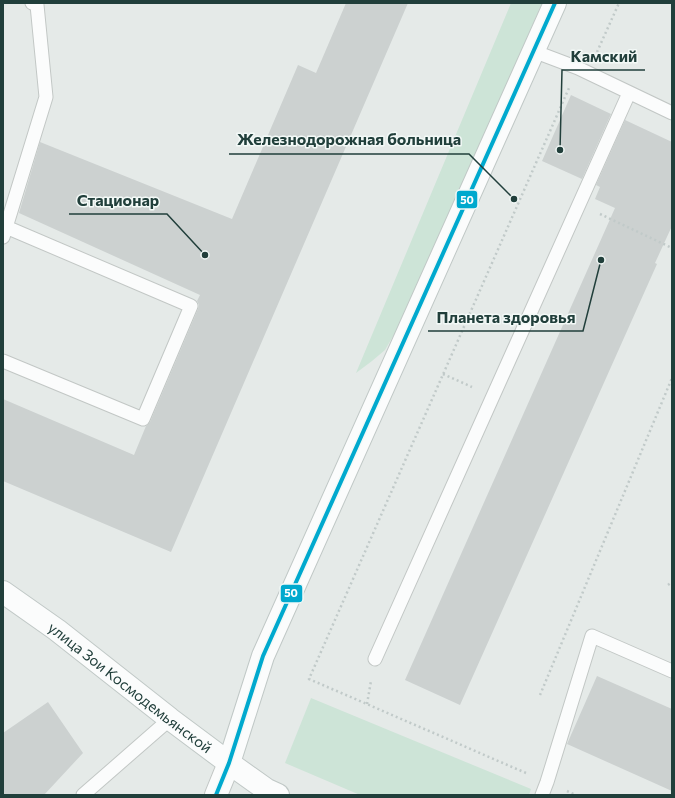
<svg xmlns="http://www.w3.org/2000/svg" width="675" height="798" viewBox="0 0 675 798" font-family="Commissioner,sans-serif">
	<style>
		.green { fill: #cde4d7 }
		.building { fill: #ccd1d0 }
		.lines { fill: none; stroke-linecap: round; stroke-linejoin: round }
		.lane-casing { stroke: #c2c7c5; stroke-width: 15 }
		.street-casing { stroke: #c2c7c5; stroke-width: 24 }
		.secondary-casing { stroke: #c0c8c6; stroke-width: 24 }
		.path { stroke: #c1cac9; stroke-width: 2.5; stroke-dasharray: 2 3; stroke-linecap: butt }
		.lane { stroke: #fbfcfc; stroke-width: 13 }
		.street { stroke: #fbfcfc; stroke-width: 22 }
		.secondary { stroke: #fbfcfc; stroke-width: 22 }
		.bus-1-casing { stroke: #f3f9f7; stroke-width: 7 }
		.bus-1 { stroke: #00a9ce; stroke-width: 4 }
		.labels { text-anchor: middle; dominant-baseline: central; stroke-width: 3; stroke-linejoin: round; paint-order: stroke }
		.street-label { font-size: 15px; fill: #213f3b; stroke: #f3f9f7 }
		.leader { fill: none; stroke: #213f3b; stroke-width: 1.5 }
		.callout-dot { fill: #213f3b; stroke: #f3f9f7; stroke-width: 1.5 }
		.callout-label { font-size: 16px; text-anchor: middle; font-weight: bold; fill: #213f3b; stroke: #f3f9f7; stroke-width: 3; stroke-linejoin: round; paint-order: stroke }
		.line-badge { stroke: #f3f9f7; stroke-width: 1.5 }
		.badge-label { font-size: 11px; text-anchor: middle; font-weight: bold; fill: #fff }
	</style>
	<rect width="100%" height="100%" fill="#e5eae8"/>
	<path class="green" d="M511,3H542L410,307L385,350L372,361L356,373Z
		M311,698L531,789L529,795H360L285,763Z"/>
	<path class="building" d="M346,3H408L171,552L3,481V399L134,455L146,426L150,422L198,309L199,305L197,301L200,295L19,213L40,142L232,219L298,65L316,73Z
		M571,95L611,114L582,179L542,161Z
		M625,120L672,142V226L655,263L657,264L460,705L405,680L615,208L595,199L600,187L596,185Z
		M597,676L672,709V791L567,744Z
		M48,702L83,753L44,795H3V733Z"/>
	<g class="lines">
		<defs>
			<path id="lane" d="M533,51L578,68L672,113
				M3,237L46,97L37,5L32,3
				M3,361L143,419L191,306L6,227
				M375,659L629,93
				M83,795L170,719
				M542,795L547,782L592,636L672,671"/>
			<path id="street" d="M216,795L229,763"/>
			<g id="secondary">
				<path id="s1" d="M3,592L57,630L170,719L229,763L267,790L278,795"/>
				<path d="M229,763L263,656L555,3"/>
			</g>
		</defs>
		<use href="#lane" class="lane-casing"/>
		<use href="#street" class="street-casing"/>
		<use href="#secondary" class="secondary-casing"/>
		<path class="path" d="M597,52L619,3
			M600,214L672,248
			M443,374L472,387
			M668,585L672,582
			M540,695L672,378
			M367,704L371,681
			M526,773L309,679L569,88
			M567,791L576,795"/>
		<use href="#lane" class="lane"/>
		<use href="#street" class="street"/>
		<use href="#secondary" class="secondary"/>
		<defs>
			<path id="bus-1" d="M216,795L229,763L263,656L555,3"/>
		</defs>
		<use href="#bus-1" class="bus-1-casing"/>
		<use href="#bus-1" class="bus-1"/>
	</g>
	<g class="labels">
		<g class="street-label">
			<text stroke="none"><textPath href="#s1" startOffset="159">улица Зои Космодемьянской</textPath></text>
		</g>
	</g>
	<path class="leader" d="M560 150L562 70H645M514 199L469 154H229M205 255L167 214H69M601 260L583 331H428"/>
	<g class="callout-dot">
		<circle cx="560" cy="150" r="4"/>
		<circle cx="514" cy="199" r="4"/>
		<circle cx="205" cy="255" r="4"/>
		<circle cx="601" cy="260" r="4"/>
	</g>
	<g class="callout-label">
		<text x="604" y="62">Камский</text>
		<text x="349" y="145">Железнодорожная больница</text>
		<text x="118" y="206">Стационар</text>
		<text x="506" y="323">Планета здоровья</text>
	</g>
	<g class="line-badge">
		<rect x="456" y="190" width="22" height="19" rx="4" fill="#00a9ce"/>
		<rect x="280" y="584" width="23" height="19" rx="4" fill="#00a9ce"/>
	</g>
	<g class="badge-label">
		<text x="467" y="204">50</text>
		<text x="291" y="597">50</text>
	</g>
	<rect width="675" height="798" fill="none" stroke="#213f3b" stroke-width="8"/>
</svg>
